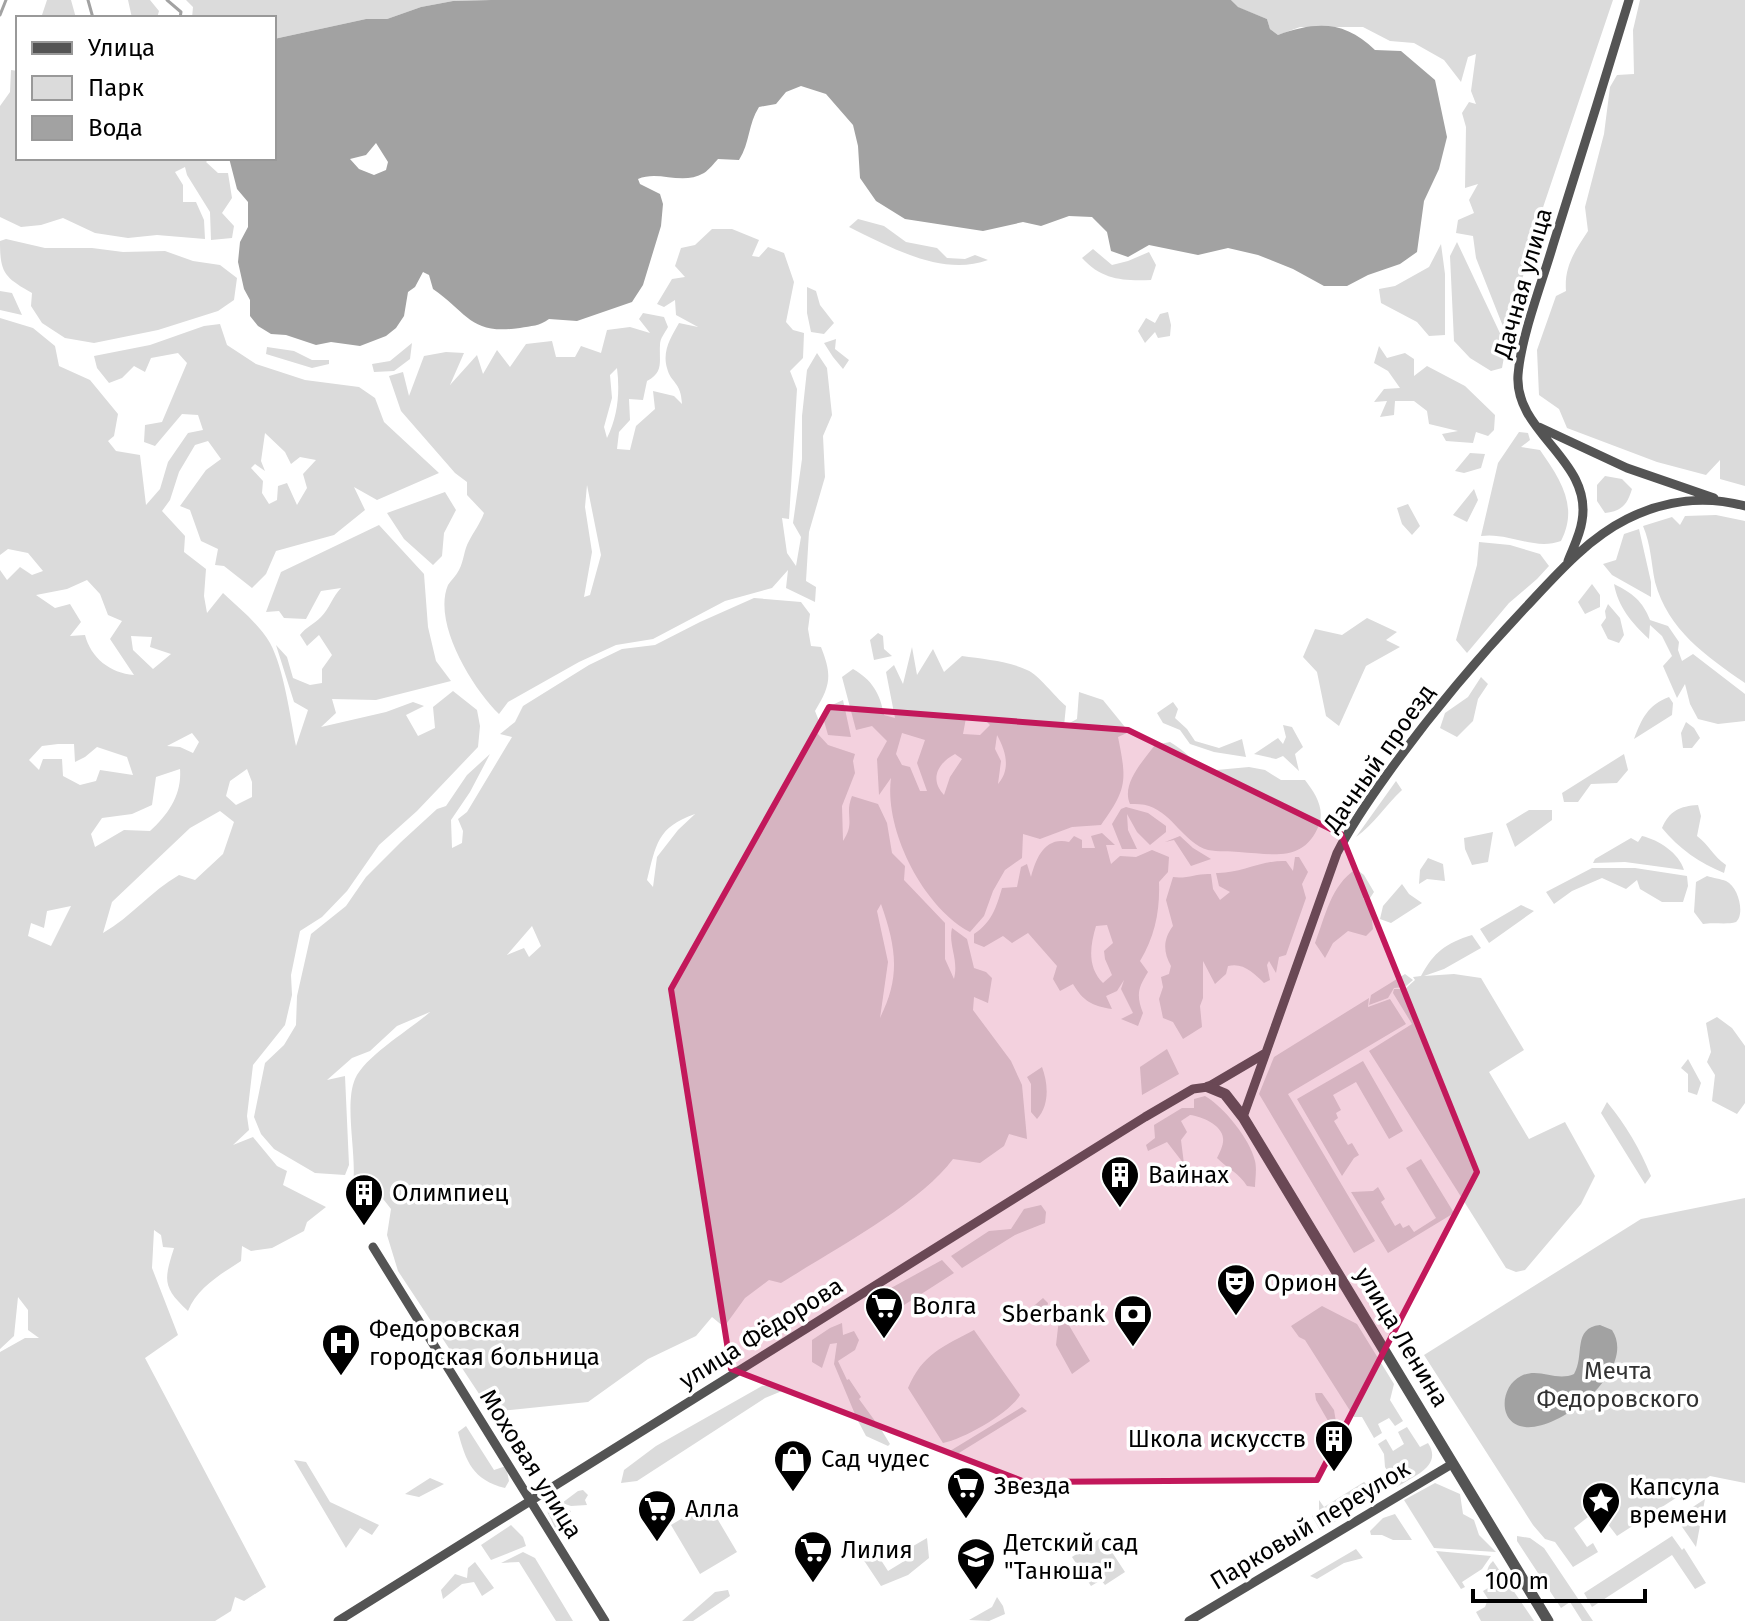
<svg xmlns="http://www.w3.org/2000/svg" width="1745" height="1621" viewBox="0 0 1745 1621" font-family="'Fira Sans',sans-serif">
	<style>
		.green { fill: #dbdbdb; fill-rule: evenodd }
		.water { fill: #a2a2a2; fill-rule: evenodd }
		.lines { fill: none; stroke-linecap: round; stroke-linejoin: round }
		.stream { stroke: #a2a2a2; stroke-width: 3 }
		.minor { stroke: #545454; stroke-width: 9 }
		.tertiary { stroke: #545454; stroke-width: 11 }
		.marked { fill: #c2185b; fill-opacity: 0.2; stroke: #c2185b; stroke-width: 6; stroke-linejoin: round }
		.labels { text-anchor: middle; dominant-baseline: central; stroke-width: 7; stroke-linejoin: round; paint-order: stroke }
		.street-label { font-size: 24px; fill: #000; stroke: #fff }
		.poi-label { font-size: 24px; fill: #000; stroke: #fff; text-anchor: start }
		.park-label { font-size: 24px; fill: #323232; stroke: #fff }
	</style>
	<rect width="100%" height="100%" fill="#fff"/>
	<path class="green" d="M47,0H71L76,18H41Z
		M128,0H150L159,11L157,18H132Z
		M186,0H491L453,1L421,7L387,19H366L274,39V18H192L193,7Z
		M1231,0H1613L1533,237L1518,296L1504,329L1476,258L1473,236L1456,233L1458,220L1474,213L1469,200L1478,184L1465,188L1466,127L1462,113L1469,102L1476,104L1471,91L1476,54L1468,57L1461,82L1444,60L1414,43L1390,41L1363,27H1300L1278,35L1270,29L1267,19L1237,7Z
		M1640,0H1745V486L1720,479V460L1706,475L1657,462L1567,428L1559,409L1539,395L1537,350L1556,296L1566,291C1564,266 1575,251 1588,231L1585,207L1604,134L1610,87L1617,75L1634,74L1633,30Z
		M11,70L18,71V158H210L206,162L218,173H228L232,198L222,213L234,226L232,238L211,240L210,212L187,175L185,167L175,172L183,185V202H196L204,220L205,239L157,235L128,238L95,233L63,218L41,225L21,227L0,217V106L10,92Z
		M858,219L884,226L906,242L937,248L947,258L965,259L975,255L988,260C942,277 890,247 849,227Z
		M712,229H732L759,240L752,256L759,257L768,247L784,253L794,282L786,322L793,330L804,333L803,358L790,371L797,389L789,519L782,518L787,553L796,566L801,537L793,523L802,459V416L807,370L817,353L827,368L832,415L823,436L825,477L809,532L806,581L816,587L815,602L786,588L788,570L772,588L725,601L653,639L616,645L579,662L508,702L499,714C473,689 432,623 448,585C451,580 456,576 459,570C464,561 464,549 469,541C474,531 480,524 484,513L467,495V482L455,473L401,411L389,376L403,372L409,396L424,356L446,352L464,353L450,385L477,355L483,374L497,350L510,367L526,344L552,341L556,357H575L581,346L601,353L607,330L630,327L650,333L639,319L643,313L664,317L668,327C665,333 660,338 660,345C659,362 664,372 647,381L643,400L629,399L630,420L619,432L617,449L630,450L636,426L655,409L653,391L674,396L682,404C681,381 671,384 667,368C662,351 671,337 679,323L698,327L676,315L675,300L664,307L657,304L672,279L685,277L675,266L681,248L695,245ZM617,368C620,392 618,416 607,438L604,427L612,398L610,375ZM587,485L601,555L590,595L584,597L592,552L585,507Z
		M6,239L45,248H92L123,252L165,251L193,261L220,265L237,278L234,300L218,311L158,330L94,343L65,338L42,323L31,306L32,293C4,277 0,273 0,241Z
		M1457,242L1506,346L1502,368L1491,371L1470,358L1454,341L1450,256Z
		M1441,244L1445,274V335L1429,336L1417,322L1381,303L1379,289L1395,286L1429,267Z
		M1093,249L1112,265L1128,261L1149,252L1156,265L1151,280C1123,281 1102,280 1082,258Z
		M807,287L816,291L820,305L834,323L824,334L811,332L807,313Z
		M0,291L12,293L22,315L0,310Z
		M1168,312L1171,325L1170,336L1158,338L1155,332L1145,343L1138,331L1146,318L1155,323L1160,314Z
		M0,318L33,328L55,346L59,366L90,380L118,414L114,436L108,441L116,451L140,455L146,505L160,489L168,462L188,433L203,430L198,415L182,414L155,446L144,442L145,425L162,422L187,363L178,353L151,358L145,372L134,366L122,378L109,383L97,368L94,356L150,345L204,326L220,324L227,345L256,364L305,380L359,387L375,398L384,422L439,473L377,500L354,487L365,510L334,535L276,551L266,574L252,588L224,566L215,565L218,549L201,541L190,510L180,506L206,470L221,459L208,441L195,445L179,472L170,500L162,511L185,536L184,552L206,569L204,596L207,613L223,593C239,608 259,624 270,643C284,669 290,716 296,746L308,710L294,702L276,645L287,657L293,678L310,685L322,683V669L332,655L319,635L307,646L300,635C306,627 314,624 321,617C329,609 333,596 341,588L321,591L306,619L284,618L279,611L266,612L281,572L379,525L424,574L428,627L436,661L451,681L376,700L332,699L336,713L321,727L386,712L413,702L424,706L406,715L418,736L435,728L433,707L453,691L477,710L480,726L478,747L417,811L379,845L347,891L322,917L300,931L291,975L292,995L285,1025L253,1065L247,1116L249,1130L233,1145L253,1137L277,1166L287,1171L283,1185L326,1207L307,1222L304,1231L272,1248L251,1251L242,1246L241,1261C221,1274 197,1288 188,1311C162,1287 164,1280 174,1248L163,1247L161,1235L154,1230L152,1268L178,1335L145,1358L266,1587L244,1601L235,1597L231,1611L215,1621H0V1352L25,1338H39L28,1330V1310L18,1297L14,1336L0,1349V570L7,580L20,567L32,575L43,571L28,553L8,549L0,555ZM265,433L285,452L291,464L300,457L316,460L303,474L307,488L297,505L287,483L278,486L277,500L269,504L262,493L263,481L251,468L255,464L265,471L261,461ZM87,580L100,594L108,615L122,621L110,639L134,675C110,673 91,658 85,635L70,636L81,622L70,604L55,608L36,595L67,589ZM131,636L152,637L150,647L171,654L153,669L133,650ZM192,733L199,742L193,753L180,747L167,746ZM58,744H74L75,762L85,757L97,747L127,757L133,775L100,770L96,781L80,785L63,776L62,759H43L39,770L29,760L42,746ZM180,769C182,794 169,814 150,831L124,830L95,847L91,834L102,818L132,814L152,805L156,777ZM247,769L252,782V797L236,805L226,796L230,781ZM220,811L234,822L223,854L195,880L179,875C151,891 131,917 103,933L112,902L190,828ZM71,906L51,946L28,936L31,923L44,928L47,911Z
		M836,339L835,349L849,360L843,369L833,357L824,343Z
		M412,343L410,359L394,371L374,372L372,364L390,361Z
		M1379,346L1387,358L1405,353L1414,359V376L1427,366L1465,386L1495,415L1494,430L1488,436L1476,432L1473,443L1446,441L1442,434L1458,431L1429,424L1427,411L1414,401H1395L1394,415L1380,417L1387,401L1374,402L1384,389L1400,388L1388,371L1374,363Z
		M267,347L294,351L312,360H329V364L312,368L266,354Z
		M1519,432L1528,433L1530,440L1521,447L1540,450C1560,479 1579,506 1561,541C1534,551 1509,532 1481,536L1498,463Z
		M1470,453L1485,454L1481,468L1464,473L1455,471Z
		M1605,476L1622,479L1632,489C1627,505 1622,511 1605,513L1597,501V485Z
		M1474,489L1478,500L1467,522L1453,515Z
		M445,492L456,510L444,533L442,556L433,565L404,539L387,513Z
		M1408,504L1420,526L1412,535L1402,524L1397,508Z
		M1716,515L1745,521V683C1706,656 1668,630 1655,582C1651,562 1651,545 1643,526L1672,517L1680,525L1685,516Z
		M1639,529L1651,582V597L1612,575L1603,564L1616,560L1624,534Z
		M1479,542L1510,545L1540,554L1549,566L1537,579L1509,603L1467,653L1456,640L1477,565Z
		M1592,584L1600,595V607L1585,614L1578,602Z
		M1614,584C1632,593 1643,601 1650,620L1668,626L1679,642L1678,650L1682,661L1693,654L1745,694V721L1718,724L1698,719L1690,704L1685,684L1677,698L1663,666L1672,656L1662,636L1650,625L1649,639C1632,623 1618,607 1614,584Z
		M754,598L801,602L810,614L808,629L811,646L821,647C832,675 831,685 815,711L819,721L817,733L828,745L855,754L853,761L855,773L842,806L843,841C856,822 844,815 852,796L878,804L887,823L892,853L905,866L904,880L945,923V959L954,979C959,959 948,945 952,928L967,939L974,968L986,972L992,978L988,1003L974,997L973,1010L1011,1061L1022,1085L1027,1139L1009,1134L1004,1146L980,1163L953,1159C920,1204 830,1252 781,1283L769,1280L745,1298L724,1327L712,1317L696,1336L648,1359L588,1402L491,1412L398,1271L387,1235L391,1209L380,1195L353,1185C357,1155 344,1105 355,1079C365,1056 411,1029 430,1012L397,1026L370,1051L352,1058L327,1080L345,1076L349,1165L345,1175L315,1173L274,1149L261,1134L254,1117L265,1063L284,1045L296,1025L297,996L311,934L346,906L366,877L401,842L437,809L446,806L467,775L490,754L470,792L451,820L452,848L462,843L463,831L458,819L467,812L512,737L500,734L515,722L523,706L589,665L622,649L655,645L700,622ZM695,814L678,830L657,857L653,887L647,880C656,845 657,827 695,814ZM881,904C896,947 901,976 880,1018L888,962L877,911ZM532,926L541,946L529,957L524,948L507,955Z
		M1608,604L1620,618L1624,635L1619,643L1608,639L1601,625L1606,618L1605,611Z
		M1367,618L1397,632L1386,640L1400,647L1366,666L1339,726L1326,716L1317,672L1303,657L1315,629L1342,635Z
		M878,633L883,636L884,649L892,656L874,660L870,640Z
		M912,647L917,675L933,649L944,672L962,656C983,659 1008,661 1027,670C1039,675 1054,696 1066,706L1064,726L1077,719L1079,692L1103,700L1129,732L1118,737C1127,781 1127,789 1101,825L1072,827L1040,839L1023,834L1022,858L1005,870L993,891L984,916L970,932C923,907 884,830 891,778L879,795L877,759L887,741L872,726L856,730L842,677L853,669C872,680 880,693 884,715L895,718L886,672L894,665L903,684ZM981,716L990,725L980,735L963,734L966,718ZM902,733L925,740L917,763L927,791H920L910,767L902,765L896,754ZM997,735C1006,751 1011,769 998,784L1001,761L995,749ZM955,754L962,759L950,777L944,795C929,779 938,763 955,754Z
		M1481,677L1488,684L1478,699L1473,721L1457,737L1440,728L1445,713L1468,697Z
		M1669,697L1673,703L1672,715L1634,739C1642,718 1648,705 1669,697Z
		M843,700L851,737L828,735L824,721L832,705Z
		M1173,702L1178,709L1175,718L1187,729L1195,741L1219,748L1242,739L1246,757L1214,752L1190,744L1180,730L1163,723L1157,713Z
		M1686,722L1694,728L1700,738L1692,748H1683L1681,733Z
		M1283,725L1292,727L1303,747L1295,754L1299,771L1283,756L1276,759L1254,754L1278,738L1283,744L1286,737Z
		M1170,742C1184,750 1193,761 1206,771L1249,767L1265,770L1281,780H1305C1315,793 1325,808 1319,825C1304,863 1272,854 1239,852C1230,851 1218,852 1208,850C1184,843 1173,814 1149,806C1143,804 1136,804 1130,804C1121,784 1143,761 1155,745Z
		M1624,754L1628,770L1617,783L1591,784L1578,802H1564L1562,793Z
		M1396,781L1402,790C1385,806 1374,824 1356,837Z
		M1698,805L1701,816L1697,836C1709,845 1713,856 1726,865L1724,873C1700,863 1679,849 1662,828C1669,811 1680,806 1698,805Z
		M1126,807L1148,813L1166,826V832L1150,845L1137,832L1127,814L1128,830L1137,849H1122L1112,824L1121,809Z
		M1529,810H1552V820L1515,847L1506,824Z
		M1493,832L1488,862L1472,865L1465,849L1464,838Z
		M1102,833L1115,845H1106L1111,864L1120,856L1136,857L1152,850L1169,857L1168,872L1159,882C1160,911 1155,936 1140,961L1148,972C1138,988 1136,995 1143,1013L1138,1026L1121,1019L1133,1013L1121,989L1124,980L1117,991L1106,996L1112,1009C1092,1006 1083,1001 1073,984L1060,991L1053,979L1057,966L1028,933L1012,943L1003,936L984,947L974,943V934C992,922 996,908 1002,888L1017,887L1021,867L1027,864L1031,877C1036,858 1045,836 1069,842L1074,836L1082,840V848H1095L1091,836ZM1107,925L1113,943L1104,951L1105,959L1112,975L1103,983C1087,967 1090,946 1096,926Z
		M1180,836L1193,848L1211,859L1191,866L1174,840L1165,842Z
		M1642,836C1659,840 1679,853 1684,870L1625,862L1593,863L1595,859L1631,838L1638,842Z
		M1295,857H1299L1308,872L1302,884L1306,898L1286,955L1279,957L1276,973L1269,961L1267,965L1270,980L1264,983C1254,973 1243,962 1228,966L1226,974L1215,984L1203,961V998L1200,1006L1202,1027L1183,1039L1173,1022L1163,1018L1159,999L1163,987L1161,977L1169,974L1171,966C1163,952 1163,939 1173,926L1166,900L1173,877C1187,879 1198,873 1211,874L1213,889L1220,900L1230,892L1219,886L1216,873C1240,874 1261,860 1286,861L1293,871Z
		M1428,858L1443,864L1445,881L1427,879L1419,884L1420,870Z
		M1592,868H1635L1687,876L1688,886L1683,902H1662L1640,889L1637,880L1626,889L1602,878L1572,891L1554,904L1546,892Z
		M1356,869L1364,875L1374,892L1370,898H1363L1371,912L1373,929L1366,936L1348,931L1333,943L1325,958L1315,943C1325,917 1331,885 1356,869Z
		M1707,876C1713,878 1721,879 1726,881C1739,887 1745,915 1736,922C1727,925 1713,922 1703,924L1694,912L1696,882Z
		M1402,884L1409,894L1422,903L1391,923L1380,919L1383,906Z
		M1521,905L1534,911L1489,943L1480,929Z
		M1472,935L1481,948L1444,969L1424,976L1454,974L1481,978L1524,1050L1489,1072L1529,1139L1565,1122L1595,1176L1581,1204L1525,1270L1516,1272L1506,1268L1369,1051L1412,1024L1393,993L1394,989H1405L1415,980L1413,977L1421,976C1434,952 1446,943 1472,935Z
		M1405,974L1413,980L1405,987L1394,988L1388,998L1369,1005L1371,995Z
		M1369,998L1368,1007L1390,999L1406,1024L1288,1094L1375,1241L1354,1253L1259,1094L1274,1057Z
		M1717,1017L1732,1028L1745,1046V1103L1737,1114L1712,1101L1715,1075L1707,1062L1711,1052L1706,1023Z
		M1167,1049L1179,1074L1142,1095L1140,1067Z
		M1688,1059L1701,1083L1697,1095L1688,1092V1074L1681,1068Z
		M1363,1061L1403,1131L1389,1139L1356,1082L1333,1095L1341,1110L1336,1113L1338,1118L1334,1121L1348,1145L1352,1143L1359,1155L1354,1158L1342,1176L1297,1099Z
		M1042,1067C1048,1083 1050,1105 1037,1119L1031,1112V1084L1027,1077Z
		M1205,1096C1224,1107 1250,1139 1255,1161C1257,1169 1255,1180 1255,1187L1247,1186C1239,1173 1228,1169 1217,1158C1220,1152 1224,1144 1223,1138C1222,1125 1201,1116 1190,1115L1181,1121L1187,1132L1181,1140L1184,1164L1167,1142L1148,1151L1146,1145L1155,1138L1154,1125L1182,1108H1194V1099Z
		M1607,1102C1626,1125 1640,1149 1651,1176L1645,1184L1601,1113Z
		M1421,1159L1454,1213L1388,1253L1351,1192L1373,1191L1378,1187L1385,1199L1381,1202L1395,1226L1400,1223L1403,1228L1409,1225L1414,1232L1436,1218L1406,1168Z
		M1745,1198V1483L1710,1476L1617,1536L1597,1510L1574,1528L1587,1547L1593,1543L1598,1552L1573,1567L1555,1542L1545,1539L1533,1525L1424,1355L1641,1219Z
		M1041,1205L1046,1212L1045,1223L1015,1235L962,1268L951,1256L989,1231L1011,1229L1024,1209Z
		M942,1260L954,1273L876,1323L866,1313L882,1293Z
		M1043,1298L1048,1303L1043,1325L1028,1311Z
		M1322,1306L1357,1324L1394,1384L1390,1400L1403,1421L1395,1426L1389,1418L1378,1424L1382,1433L1374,1438L1362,1417H1354L1305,1340L1299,1337L1291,1326Z
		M1060,1310L1090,1361L1072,1374L1056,1345Z
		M842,1323L843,1335L854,1331L859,1340L855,1350L838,1361L847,1380L849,1379L861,1397L859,1399L875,1421L874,1422L877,1427L879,1426L890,1444L888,1446L866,1436L857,1419L834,1364L837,1343L830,1344L822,1368L812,1362V1340L830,1328Z
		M974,1330L1020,1395C1010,1413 964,1439 943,1443L908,1388C922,1354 944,1346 974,1330Z
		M775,1385L782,1391L765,1398L637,1481L621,1483L624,1470L656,1446L762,1386Z
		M1315,1393H1322L1334,1410L1336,1422L1331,1426L1316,1400Z
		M1022,1407L1027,1411L954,1456L950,1451Z
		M466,1426L494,1470L506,1466L509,1481L505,1488C473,1480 466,1462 458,1432Z
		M1407,1427L1420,1447L1428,1443C1443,1466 1414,1476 1397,1487L1385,1467L1384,1454L1378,1444L1386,1439L1393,1451L1404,1444L1398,1432Z
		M294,1460L306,1462L330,1502L379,1525L372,1535L360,1528L346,1548Z
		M1375,1477L1382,1490L1333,1523H1327L1320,1530L1312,1516L1319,1511V1500L1324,1507L1364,1482L1371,1487Z
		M430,1478L444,1484L419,1497L405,1494Z
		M1435,1483L1460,1494L1463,1514L1474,1520L1479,1535L1496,1552L1434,1548L1404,1500Z
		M583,1490L588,1495L585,1500L587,1505L571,1506L562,1503L578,1491Z
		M1705,1499L1696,1547L1676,1518Z
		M708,1503L737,1552L700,1574L671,1525Z
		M557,1506L571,1511L568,1518L555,1528L547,1511Z
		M1395,1514L1412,1540H1393L1382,1535H1371L1370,1531L1383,1518Z
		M511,1525L523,1537L526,1546L491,1560L481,1545Z
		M1517,1536L1530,1538L1544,1548L1593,1621H1582L1570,1602L1561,1608L1517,1541Z
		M1672,1536L1682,1550L1684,1548L1706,1583L1695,1589L1672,1555L1592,1607L1584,1593Z
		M1102,1537L1125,1572L1105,1585L1101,1580L1091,1586L1072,1557Z
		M927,1538L929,1558L908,1575L881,1586L859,1553L870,1543L888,1571L906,1560L908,1549Z
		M1356,1549L1363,1558L1344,1563L1317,1579L1310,1576Z
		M1436,1551L1491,1556L1482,1569L1462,1582L1465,1587L1461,1589Z
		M523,1552L535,1558L573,1621H556L519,1562L501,1563Z
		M1493,1561L1534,1621H1481L1476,1612L1485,1607L1488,1599L1483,1591L1493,1585C1487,1574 1484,1570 1493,1561Z
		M475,1562L494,1588L482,1596L474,1582L462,1584L443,1599L441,1590L455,1574L467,1578L468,1568Z
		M728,1590L730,1596L693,1621H682L715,1592Z
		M997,1597L1003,1606L1005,1614L989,1621L969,1620L992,1607Z"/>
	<path class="water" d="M491,0H1231L1238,7L1267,19L1270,29L1278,35C1317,21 1345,21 1375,50L1401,51L1435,80L1447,137L1439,169L1424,201L1417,252L1400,264L1368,275L1347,286H1324L1293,269L1258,255L1228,248L1198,255L1149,245L1128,257L1111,251L1107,232L1092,217L1069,216L1041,226L1023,222L983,231L905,219L876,201L860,178L858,146L853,125L826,94L801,86L786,92L776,104L759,107C748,124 750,143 739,160L718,159C714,163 709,170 704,173C682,186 659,170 638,179L640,184L660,194L663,204L661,226L643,285L632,302L577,321L549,319C540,326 531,326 520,328C470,335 469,314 433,289L429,275L423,272L415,287L408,292L404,316L396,328L386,336L360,346L331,342L316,345L286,335L271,334L258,326L250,316V300L244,289L238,262L240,242L248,227V202L237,189L229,158H274V39L366,19H387L421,7L453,1ZM376,143L388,162L386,170L374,175L359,169L350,159L366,155Z
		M1600,1325L1612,1330C1638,1369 1561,1431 1525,1427C1497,1424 1500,1386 1521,1376C1539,1367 1556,1382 1574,1374C1585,1356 1572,1328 1600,1325Z"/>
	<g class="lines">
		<path class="stream" d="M88,0L93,18
			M167,0L181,12L180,18
			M0,15L6,0"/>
		<path class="minor" d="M1539,427L1627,468L1714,498
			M1568,561C1573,548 1580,535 1582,521C1593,460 1514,433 1518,375C1521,336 1542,283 1553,245C1579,163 1604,82 1629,0
			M1243,1117L1337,853C1351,826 1368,801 1386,776C1429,716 1475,661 1526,607C1556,575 1587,539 1627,519C1665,500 1704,495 1745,506
			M373,1247L605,1621
			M338,1621L1145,1117L1193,1089L1208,1087L1264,1054
			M1189,1621L1452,1464"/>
		<path class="tertiary" d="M1208,1087L1225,1094L1243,1117L1548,1621"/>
	</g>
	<path class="marked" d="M829,707L1128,730L1341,834L1477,1172L1317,1480L1025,1482L731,1369L671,989Z"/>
	<defs>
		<symbol id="building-pin" viewBox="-11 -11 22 30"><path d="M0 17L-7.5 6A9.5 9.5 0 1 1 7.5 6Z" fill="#000" stroke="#fff"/><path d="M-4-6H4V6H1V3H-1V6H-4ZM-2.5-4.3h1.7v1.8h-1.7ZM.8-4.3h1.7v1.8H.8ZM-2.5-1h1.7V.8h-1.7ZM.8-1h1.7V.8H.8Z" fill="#fff"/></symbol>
		<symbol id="theatre-pin" viewBox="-11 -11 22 30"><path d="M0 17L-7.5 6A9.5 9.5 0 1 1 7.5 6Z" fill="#000" stroke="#fff"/><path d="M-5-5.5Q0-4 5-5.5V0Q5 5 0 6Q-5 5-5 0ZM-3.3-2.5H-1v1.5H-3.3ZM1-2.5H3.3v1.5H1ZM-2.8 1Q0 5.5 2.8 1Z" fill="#fff"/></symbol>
		<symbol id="supermarket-pin" viewBox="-11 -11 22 30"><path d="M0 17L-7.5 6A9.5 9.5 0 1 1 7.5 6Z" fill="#000" stroke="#fff"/><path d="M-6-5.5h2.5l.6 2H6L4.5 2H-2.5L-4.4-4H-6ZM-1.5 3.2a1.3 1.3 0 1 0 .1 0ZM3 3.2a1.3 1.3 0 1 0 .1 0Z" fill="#fff"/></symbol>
		<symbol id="bank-pin" viewBox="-11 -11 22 30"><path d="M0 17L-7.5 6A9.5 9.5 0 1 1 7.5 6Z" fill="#000" stroke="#fff"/><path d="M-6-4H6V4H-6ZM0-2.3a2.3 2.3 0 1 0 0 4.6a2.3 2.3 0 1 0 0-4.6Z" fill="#fff"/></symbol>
		<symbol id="hospital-pin" viewBox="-11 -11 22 30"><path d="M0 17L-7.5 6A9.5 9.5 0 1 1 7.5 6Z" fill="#000" stroke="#fff"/><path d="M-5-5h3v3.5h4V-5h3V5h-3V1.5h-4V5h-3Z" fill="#fff"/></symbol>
		<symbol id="shop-pin" viewBox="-11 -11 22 30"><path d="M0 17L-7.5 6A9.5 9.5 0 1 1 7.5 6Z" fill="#000" stroke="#fff"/><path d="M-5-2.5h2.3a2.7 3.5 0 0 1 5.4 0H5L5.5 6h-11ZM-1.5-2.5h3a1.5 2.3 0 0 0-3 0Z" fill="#fff"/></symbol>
		<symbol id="sight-pin" viewBox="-11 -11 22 30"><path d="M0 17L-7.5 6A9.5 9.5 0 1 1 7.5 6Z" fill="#000" stroke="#fff"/><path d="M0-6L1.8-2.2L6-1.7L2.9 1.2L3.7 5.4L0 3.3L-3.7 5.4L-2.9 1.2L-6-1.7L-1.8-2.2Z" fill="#fff"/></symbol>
		<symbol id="school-pin" viewBox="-11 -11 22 30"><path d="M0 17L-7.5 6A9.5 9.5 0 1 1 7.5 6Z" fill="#000" stroke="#fff"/><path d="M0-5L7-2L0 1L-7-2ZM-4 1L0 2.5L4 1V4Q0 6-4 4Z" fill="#fff"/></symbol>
	</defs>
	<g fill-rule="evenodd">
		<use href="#building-pin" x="1098" y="1153" width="44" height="60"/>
		<use href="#building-pin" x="342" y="1171" width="44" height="60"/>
		<use href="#theatre-pin" x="1214" y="1261" width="44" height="60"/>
		<use href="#supermarket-pin" x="862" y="1284" width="44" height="60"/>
		<use href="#bank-pin" x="1111" y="1292" width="44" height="60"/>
		<use href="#hospital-pin" x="319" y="1321" width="44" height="60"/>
		<use href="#building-pin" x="1312" y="1417" width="44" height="60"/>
		<use href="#shop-pin" x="771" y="1437" width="44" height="60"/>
		<use href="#supermarket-pin" x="944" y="1464" width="44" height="60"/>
		<use href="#sight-pin" x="1579" y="1479" width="44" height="60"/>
		<use href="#supermarket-pin" x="635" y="1487" width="44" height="60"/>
		<use href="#supermarket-pin" x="791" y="1528" width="44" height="60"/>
		<use href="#school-pin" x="954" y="1535" width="44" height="60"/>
	</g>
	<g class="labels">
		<g class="street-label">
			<text transform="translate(1523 283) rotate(-74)">Дачная улица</text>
			<text transform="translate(1379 758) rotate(-55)">Дачный проезд</text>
			<text transform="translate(761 1333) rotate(-32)">улица Фёдорова</text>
			<text transform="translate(1402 1337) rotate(59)">улица Ленина</text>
			<text transform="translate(531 1464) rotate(58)">Моховая улица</text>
			<text transform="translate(1310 1525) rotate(-31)">Парковый переулок</text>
		</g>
		<g class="poi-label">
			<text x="1148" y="1175">Вайнах</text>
			<text x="392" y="1193">Олимпиец</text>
			<text x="1264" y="1283">Орион</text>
			<text x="912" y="1306">Волга</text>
			<text x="1105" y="1314" text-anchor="end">Sberbank</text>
			<text x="369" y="1329">Федоровская<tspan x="369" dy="28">городская больница</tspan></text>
			<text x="1306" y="1439" text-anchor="end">Школа искусств</text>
			<text x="821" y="1459">Сад чудес</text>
			<text x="994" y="1486">Звезда</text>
			<text x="1629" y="1487">Капсула<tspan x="1629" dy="28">времени</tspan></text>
			<text x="685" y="1509">Алла</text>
			<text x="1004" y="1543">Детский сад<tspan x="1004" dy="28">"Танюша"</tspan></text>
			<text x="841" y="1550">Лилия</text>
		</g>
		<g class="park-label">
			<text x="1618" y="1371">Мечта<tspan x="1618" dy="28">Федоровского</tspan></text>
		</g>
	</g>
	<rect x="16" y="16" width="260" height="144" fill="#ffffff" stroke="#999999" stroke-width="2"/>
	<rect x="32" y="42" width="40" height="12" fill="#545454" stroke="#999999" stroke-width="2"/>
	<text x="88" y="56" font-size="24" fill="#000000">Улица</text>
	<rect x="32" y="76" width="40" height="24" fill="#dbdbdb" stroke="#999999" stroke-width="2"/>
	<text x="88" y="96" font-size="24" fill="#000000">Парк</text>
	<rect x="32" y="116" width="40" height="24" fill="#a2a2a2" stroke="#999999" stroke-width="2"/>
	<text x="88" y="136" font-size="24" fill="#000000">Вода</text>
	<path d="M1473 1589v12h172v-12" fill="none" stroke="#000000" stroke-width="4"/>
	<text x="1485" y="1589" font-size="24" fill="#000000" stroke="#ffffff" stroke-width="6" paint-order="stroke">100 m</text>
</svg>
